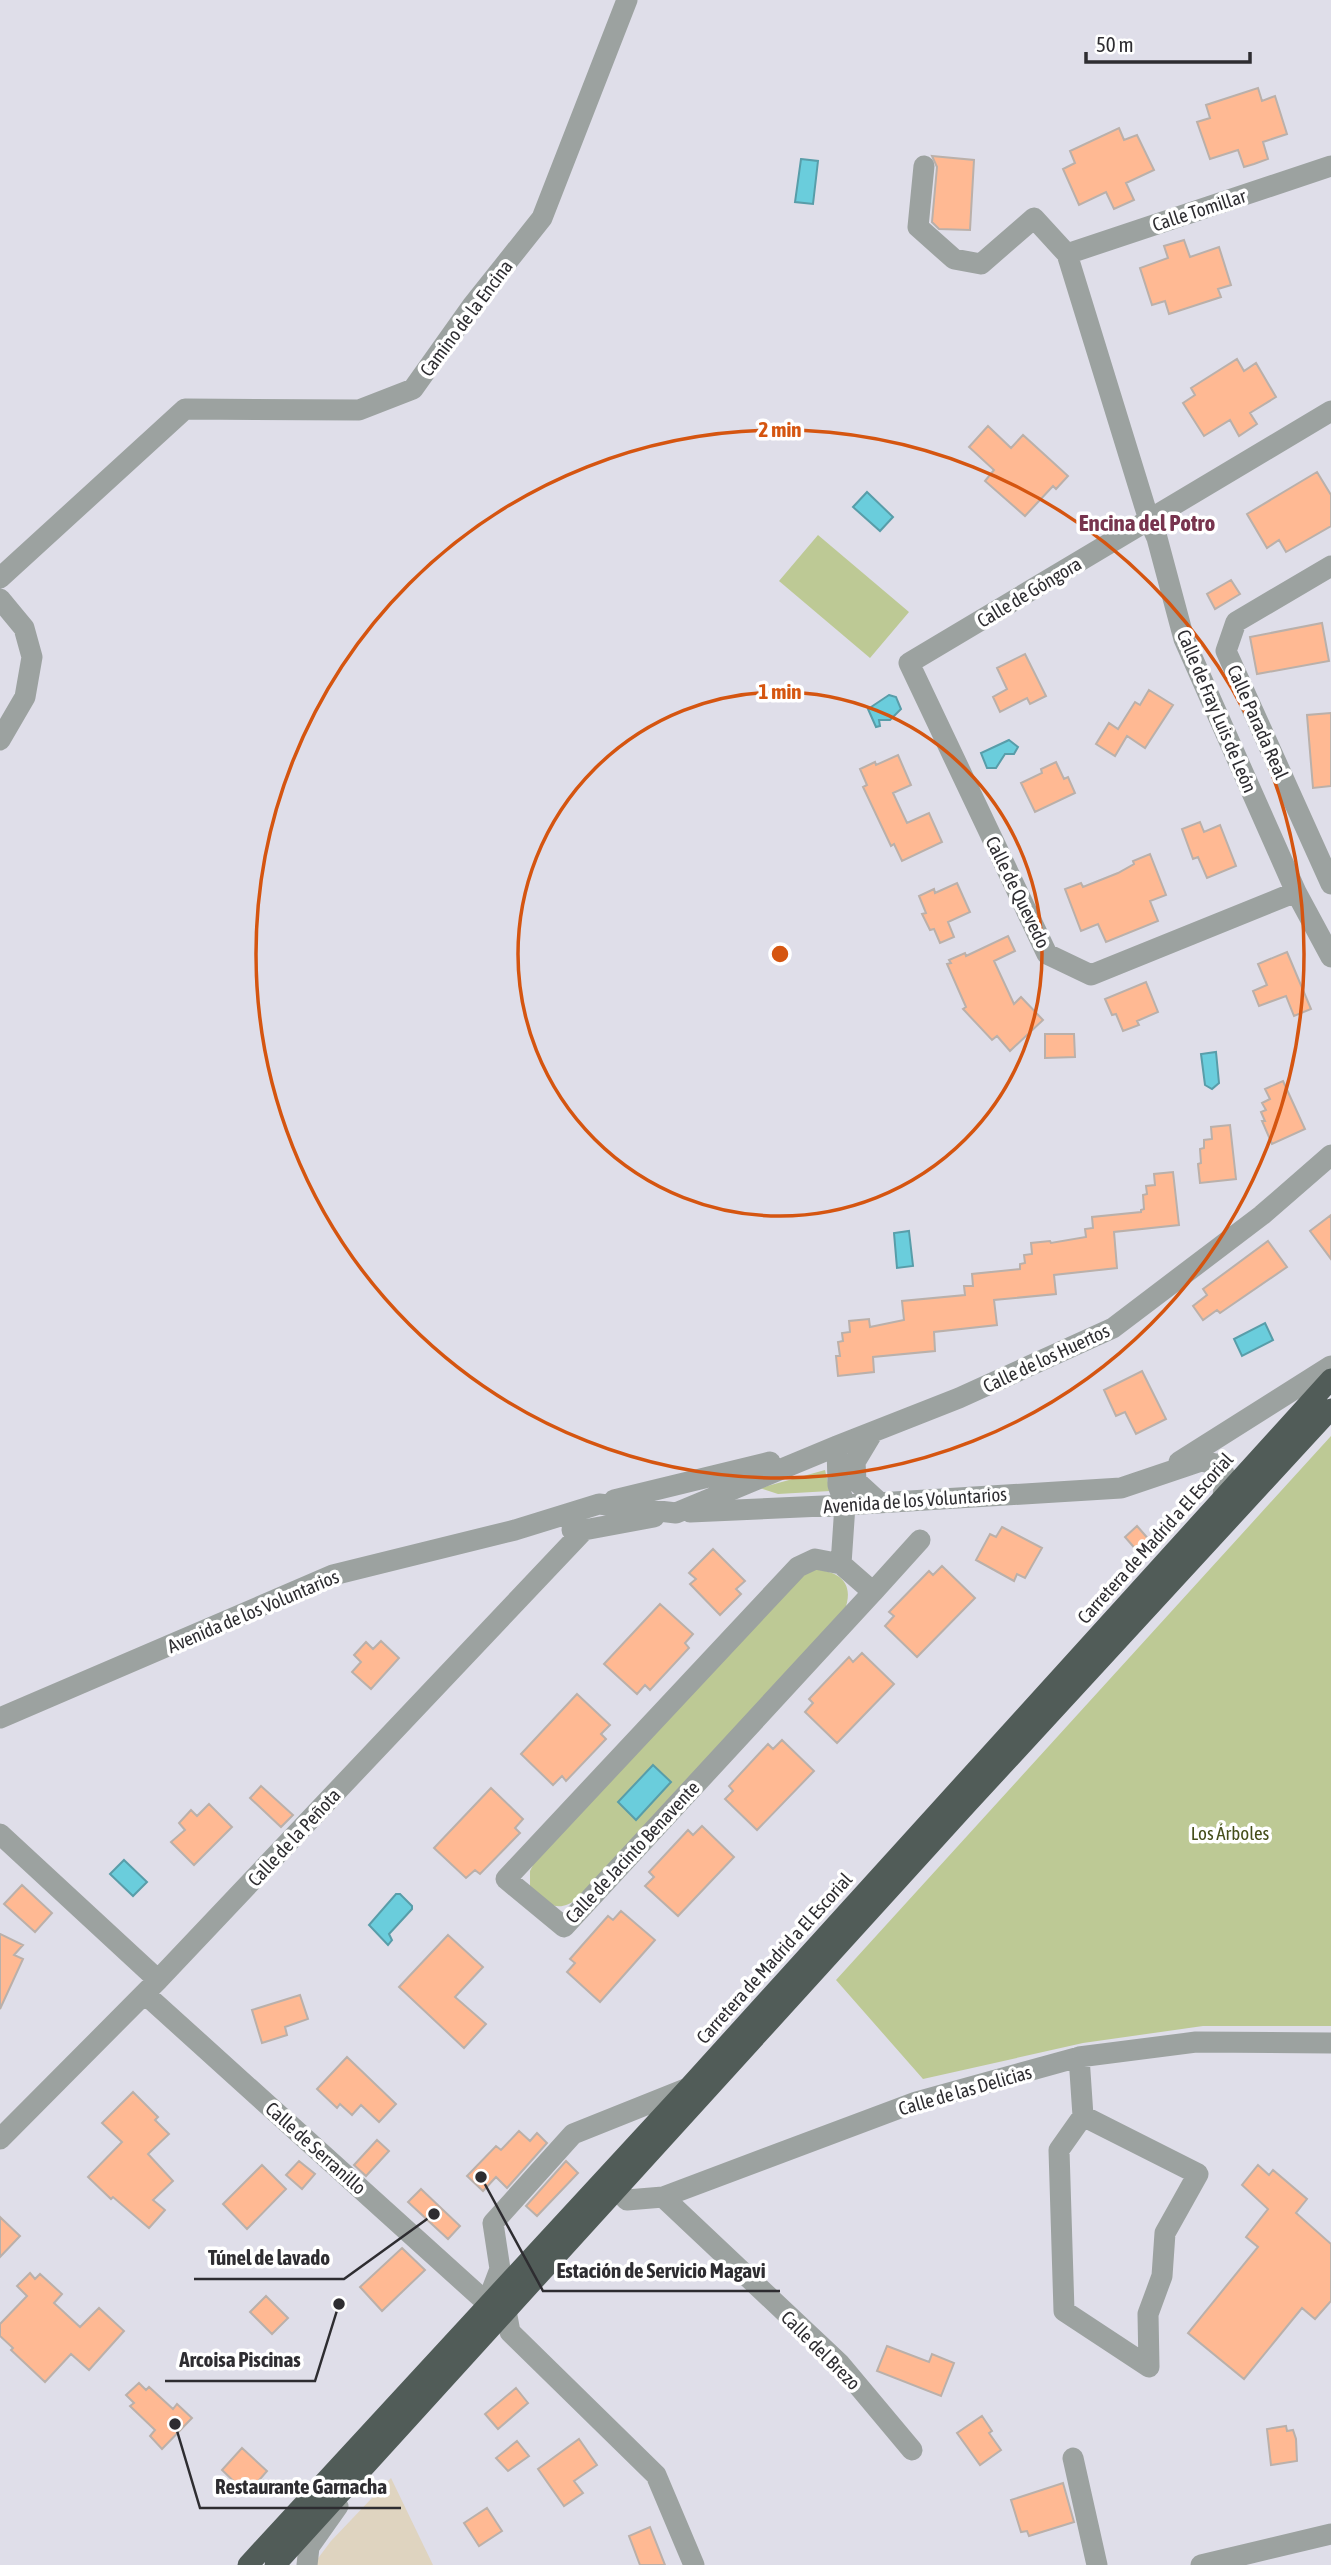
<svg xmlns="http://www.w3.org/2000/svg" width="1331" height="2565" viewBox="0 0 1331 2565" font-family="'Asap Condensed',sans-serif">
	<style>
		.education { fill: #dfd4c0 }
		.green { fill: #bdc995 }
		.water { fill: #6acddc; stroke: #589da9; stroke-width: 2 }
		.building { fill: #ffb993; stroke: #bab0aa; stroke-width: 2 }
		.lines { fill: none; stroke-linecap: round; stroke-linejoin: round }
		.minor { stroke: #9ca2a0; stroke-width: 21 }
		.highway { stroke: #515c58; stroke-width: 21 }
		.ring { fill: none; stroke: #d55510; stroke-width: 3.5 }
		.labels { text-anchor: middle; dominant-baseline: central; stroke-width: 7; stroke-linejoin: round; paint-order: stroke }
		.street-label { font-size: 19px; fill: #2e2d31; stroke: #fff }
		.park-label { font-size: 19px; fill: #454e1a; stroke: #fff }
		.quarter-label { font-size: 23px; font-weight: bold; fill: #78344e; stroke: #fff }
		.centre { fill: #d55510; stroke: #fff; stroke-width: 3.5 }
		.ring-label { font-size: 21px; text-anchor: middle; font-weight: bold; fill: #d55510; stroke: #fff; stroke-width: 7; stroke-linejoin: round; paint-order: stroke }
		.leader { fill: none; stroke: #2e2d31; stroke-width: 2.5 }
		.callout-dot { fill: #2e2d31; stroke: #fff; stroke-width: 2.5 }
		.callout-label { font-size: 21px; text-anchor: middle; font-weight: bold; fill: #2e2d31; stroke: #fff; stroke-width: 7; stroke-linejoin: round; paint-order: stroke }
	</style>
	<rect width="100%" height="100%" fill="#dfdee9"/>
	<path class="education" d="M391,2478L433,2565H313L331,2541Z"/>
	<path class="green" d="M818,535L909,612L870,658L779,581Z
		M1331,1436V2026H1203L1083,2043L923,2079L836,1980Z
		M825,1470L830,1491L778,1494L760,1488Z
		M812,1569C839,1571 856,1582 844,1612L577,1899C557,1914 547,1903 530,1890V1871L534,1863L803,1574Z"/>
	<path class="water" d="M801,159L818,161L813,204L795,202Z
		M867,492L893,517L880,531L853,507Z
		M889,695L896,697L901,709L890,720H879L880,726L876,727L868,709Z
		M1009,740L1018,747L1014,754H1005L996,768H987L981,753Z
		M1216,1052L1219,1083L1212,1089L1205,1085L1201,1054Z
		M909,1231L913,1266L897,1268L894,1233Z
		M1265,1323L1273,1340L1242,1356L1234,1339Z
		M653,1765L671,1782L636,1820L618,1802Z
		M124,1860L147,1882L133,1896L110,1874Z
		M396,1894H400L412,1906V1909L389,1934L392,1940L388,1945L369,1925Z"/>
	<path class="building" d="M1258,88L1262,101L1275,96L1287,134L1263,142L1268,159L1254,164L1244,167L1238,150L1210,159L1197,122L1210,118L1206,105Z
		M1119,128L1124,140L1137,135L1154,170L1126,183L1134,200L1114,209L1106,192L1079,205L1063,169L1075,163L1070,151Z
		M932,156L974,160L970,230L939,229L932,222L937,167Z
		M1184,240L1190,257L1219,247L1231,285L1218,289L1221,297L1169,314L1165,301L1152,305L1140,268L1168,258L1164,246Z
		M1237,359L1244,371L1256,363L1276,397L1250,413L1257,424L1239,436L1230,420L1204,436L1183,403L1195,395L1191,388Z
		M988,426L1011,448L1023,435L1068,476L1056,489L1053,486L1025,516L985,481L994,470L969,447Z
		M1317,472L1331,495V526L1286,552L1279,540L1267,548L1247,514Z
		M1231,580L1240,594L1215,609L1207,594Z
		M1322,623L1329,661L1257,674L1250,637Z
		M1025,654L1046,696L1030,704L1027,698L1000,712L993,697L1007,689L997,668Z
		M1149,690L1173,705L1145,748L1127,736L1115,756L1096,744L1109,723L1118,729L1135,702L1140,705Z
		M1331,713V786L1313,788L1307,715Z
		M898,755L911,785L893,793L907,823L929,813L942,842L902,861L894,844L891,846L863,787L867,785L860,769L875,762L876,765Z
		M1056,762L1064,779L1068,777L1075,793L1035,812L1021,783L1042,773L1041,769Z
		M1200,822L1204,832L1220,825L1236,866L1207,878L1198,857L1193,859L1182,829Z
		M1150,854L1166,895L1150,901L1158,921L1106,942L1098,924L1081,931L1065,889L1081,883L1083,887L1118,873L1134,864L1133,861Z
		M957,883L970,912L948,922L954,937L940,943L934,929L930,930L922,914L926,913L919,896L934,889L935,893Z
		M1008,936L1015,951L994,961L1014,1004L1021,997L1043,1020L1010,1051L997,1036L992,1040L963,1009L966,1007L947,964L951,963L949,960L965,953L966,956Z
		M1287,952L1311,1009L1294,1016L1286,996L1259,1006L1253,991L1267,985L1258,964Z
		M1146,982L1158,1012L1137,1021L1139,1025L1123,1031L1116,1014L1112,1015L1105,999Z
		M1045,1034H1074L1075,1057L1045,1058Z
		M1283,1081L1305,1129L1272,1144L1262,1121H1265L1261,1112L1266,1110L1262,1103L1270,1099L1265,1089Z
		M1230,1125L1236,1179L1200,1183L1198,1164L1201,1163L1200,1149L1204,1148V1140L1212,1139L1211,1127Z
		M1173,1172L1179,1225L1114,1232L1117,1268L1054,1275L1056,1294L994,1300L997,1325L934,1332L935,1351L873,1357L874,1372L838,1376L836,1356H840L838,1342L843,1341L842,1333L850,1332L849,1321L869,1319L870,1327L904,1320L902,1301L965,1295L964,1286H973L972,1274L1020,1269V1264L1025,1263L1024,1255L1032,1254L1031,1243L1050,1241L1051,1243L1086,1237L1085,1229L1093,1228L1092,1217L1141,1212V1210L1144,1209L1143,1195L1147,1194L1146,1186L1155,1185L1154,1174Z
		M1331,1215V1259L1310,1231Z
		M1268,1241L1287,1267L1220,1313L1217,1310L1203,1320L1193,1306L1207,1295L1203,1289Z
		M1142,1371L1166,1419L1136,1434L1125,1412L1116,1416L1104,1390Z
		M1137,1526L1151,1542L1139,1553L1125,1537Z
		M1002,1527L1042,1548L1025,1578L1017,1574L1014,1581L976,1560L990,1534L996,1537Z
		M713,1549L745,1581L736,1589L741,1594L720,1615L690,1584L696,1579L689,1573Z
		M942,1566L975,1598L917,1657L885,1626L894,1616L889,1612L929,1571L933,1575Z
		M660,1604L693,1634L685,1643L689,1648L650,1690L645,1685L637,1694L604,1664Z
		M381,1641L399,1658L371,1689L352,1672L361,1662L354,1655L366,1642L373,1649Z
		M862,1653L894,1684L837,1743L805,1712L813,1703L809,1699L849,1657L853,1662Z
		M577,1694L610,1725L601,1734L606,1739L566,1781L562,1776L553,1785L521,1754Z
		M782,1740L814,1771L757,1830L725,1799L733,1791L729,1786L768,1744L773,1749Z
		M261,1786L293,1815L281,1827L250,1798Z
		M491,1788L523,1819L515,1828L520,1833L480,1874L475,1870L466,1878L434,1848Z
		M209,1804L232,1827L194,1865L171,1842L185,1830L179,1823L191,1810L197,1816Z
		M702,1826L734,1857L678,1916L645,1886L654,1877L649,1872L688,1830L693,1835Z
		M22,1885L52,1913L35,1932L4,1904Z
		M621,1911L655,1940L600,2002L567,1972L575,1963L570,1959L608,1916L613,1920Z
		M0,1934L23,1945L14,1955L23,1959L0,2009Z
		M448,1935L483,1967L455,1997L486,2024L464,2048L399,1987Z
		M300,1995L308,2019L285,2027L287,2035L262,2043L252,2010Z
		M347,2057L396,2104L379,2122L361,2105L352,2115L340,2104L337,2108L317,2089Z
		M133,2092L158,2117L155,2120L169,2134L148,2154L173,2181L153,2200L165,2210L149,2228L113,2197L111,2199L88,2177L122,2142L102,2123Z
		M519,2131L530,2141L537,2133L547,2143L507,2188L496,2177L483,2191L467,2176L496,2146L501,2150Z
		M377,2140L389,2151L366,2176L354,2165Z
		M299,2161L315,2174L302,2189L286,2175Z
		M566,2161L578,2173L537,2216L526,2206Z
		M262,2165L286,2189L247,2229L223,2204Z
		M1258,2165L1269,2175L1273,2170L1307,2199L1296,2213L1331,2244V2301L1315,2319L1302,2308L1244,2379L1188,2333L1258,2247L1246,2237L1268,2209L1242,2185Z
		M421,2189L460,2226L448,2239L408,2202Z
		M0,2217L20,2236L0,2257Z
		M402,2248L425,2270L382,2311L360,2287Z
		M30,2273L35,2279L40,2274L62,2294L54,2303L80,2327L99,2308L124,2331L89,2370L71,2354L45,2382L11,2350L13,2348L0,2336V2324L27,2296L17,2286Z
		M266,2296L288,2318L272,2334L250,2312Z
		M887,2346L929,2362L932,2354L954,2363L941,2396L877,2371Z
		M139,2383L146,2390L149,2387L173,2409L177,2404L192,2418L162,2449L150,2436L155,2430L130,2406L134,2403L126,2395Z
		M516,2388L528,2403L498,2429L485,2414Z
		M982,2416L992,2431L989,2433L1001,2450L980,2465L957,2433Z
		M1286,2426L1287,2431L1293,2430L1296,2439L1297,2461L1271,2465L1267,2429Z
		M579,2439L597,2465L574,2481L583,2493L564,2506L538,2469Z
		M517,2441L529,2456L508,2471L496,2458Z
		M242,2448L267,2471L247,2494L222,2470Z
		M1063,2483L1074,2522L1029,2536L1027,2531L1021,2532L1011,2500Z
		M487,2508L502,2531L479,2546L464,2523Z
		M650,2527L665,2565H640L629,2536Z"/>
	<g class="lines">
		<path class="minor" d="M924,166L918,227L954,259L981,264L1034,218L1067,254L1149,520L1157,538L1184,639L1296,892L1331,957
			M1067,254L1331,166
			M1331,566L1236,622L1226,651L1331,884
			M0,578L185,409L359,410L413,389L472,306L542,218L627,0
			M0,599L24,628L32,657L25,697L0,740
			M1296,892L1091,975L1047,954L909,663L1331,411
			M873,1432L855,1462L856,1481L880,1503
			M837,1446L838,1485L845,1505L841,1564L815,1559L798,1567L506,1879L564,1927L873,1592L841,1564
			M1179,1462L1331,1366
			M614,1500L770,1462
			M690,1512L845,1505L1121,1488L1201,1461L1216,1464L1222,1469L1225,1476L1223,1497
			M572,1530H584L654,1517
			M873,1592L920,1540
			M0,1718L333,1575L515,1530L599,1504L676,1513L837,1446L959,1398L1113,1328L1262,1215L1331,1155
			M0,1834L158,1980
			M145,1994L487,2303L500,2269L493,2223L573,2134L688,2088
			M1079,2057L1083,2116L1059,2150L1064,2311L1149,2367L1148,2314L1162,2276L1165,2233L1198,2174L1083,2116
			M0,2139L158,1980L584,1530
			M617,2190L627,2200L663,2197L916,2102L1079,2057L1196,2042L1331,2043
			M663,2197L840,2364L912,2450
			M506,2311L510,2332L656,2475L694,2565
			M1073,2458L1097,2565
			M307,2565L309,2547L338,2506
			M1201,2565L1331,2534"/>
		<path class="highway" d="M248,2565L688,2088L1331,1379
			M275,2565L968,1803L1331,1409"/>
	</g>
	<g class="ring">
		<circle cx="780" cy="954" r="262"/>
		<circle cx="780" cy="954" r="524"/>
	</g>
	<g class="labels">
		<g class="street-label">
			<text transform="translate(1199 210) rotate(-18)">Calle Tomillar</text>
			<text transform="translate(466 318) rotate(-53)">Camino de la Encina</text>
			<text transform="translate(1029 592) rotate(-31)">Calle de Góngora</text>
			<text transform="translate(1217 711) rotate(67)">Calle de Fray Luis de León</text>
			<text transform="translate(1258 722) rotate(66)">Calle Parada Real</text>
			<text transform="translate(1018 892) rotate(64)">Calle de Quevedo</text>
			<text transform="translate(1046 1358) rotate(-25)">Calle de los Huertos</text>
			<text transform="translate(915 1500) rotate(-4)">Avenida de los Voluntarios</text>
			<text transform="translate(1155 1538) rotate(-48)">Carretera de Madrid a El Escorial</text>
			<text transform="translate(253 1611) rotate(-23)">Avenida de los Voluntarios</text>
			<text transform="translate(294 1837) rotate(-47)">Calle de la Peñota</text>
			<text transform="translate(632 1852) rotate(-47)">Calle de Jacinto Benavente</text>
			<text transform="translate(774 1958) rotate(-48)">Carretera de Madrid a El Escorial</text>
			<text transform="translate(965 2090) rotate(-16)">Calle de las Delicias</text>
			<text transform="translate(316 2148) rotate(42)">Calle de Serranillo</text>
			<text transform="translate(821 2350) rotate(45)">Calle del Brezo</text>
		</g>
		<g class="park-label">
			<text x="1230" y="1833">Los Árboles</text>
		</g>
		<g class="quarter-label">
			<text x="1147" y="523">Encina del Potro</text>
		</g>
	</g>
	<circle cx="780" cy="954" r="10" class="centre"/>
	<g class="ring-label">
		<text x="780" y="437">2 min</text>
		<text x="780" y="699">1 min</text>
	</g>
	<path class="leader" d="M434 2214L344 2279H194M481 2177L543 2291H780M339 2304L315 2381H165M175 2424L200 2508H401"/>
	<g class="callout-dot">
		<circle cx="434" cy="2214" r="7"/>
		<circle cx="481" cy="2177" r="7"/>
		<circle cx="339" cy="2304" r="7"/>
		<circle cx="175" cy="2424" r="7"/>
	</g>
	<g class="callout-label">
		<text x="269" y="2265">Túnel de lavado</text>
		<text x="661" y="2278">Estación de Servicio Magavi</text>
		<text x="240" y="2367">Arcoisa Piscinas</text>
		<text x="301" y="2494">Restaurante Garnacha</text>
	</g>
	<path d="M1086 52v10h164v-10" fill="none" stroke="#2e2d31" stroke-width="3.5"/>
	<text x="1096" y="52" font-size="21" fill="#2e2d31" stroke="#ffffff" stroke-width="5" paint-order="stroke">50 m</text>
</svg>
